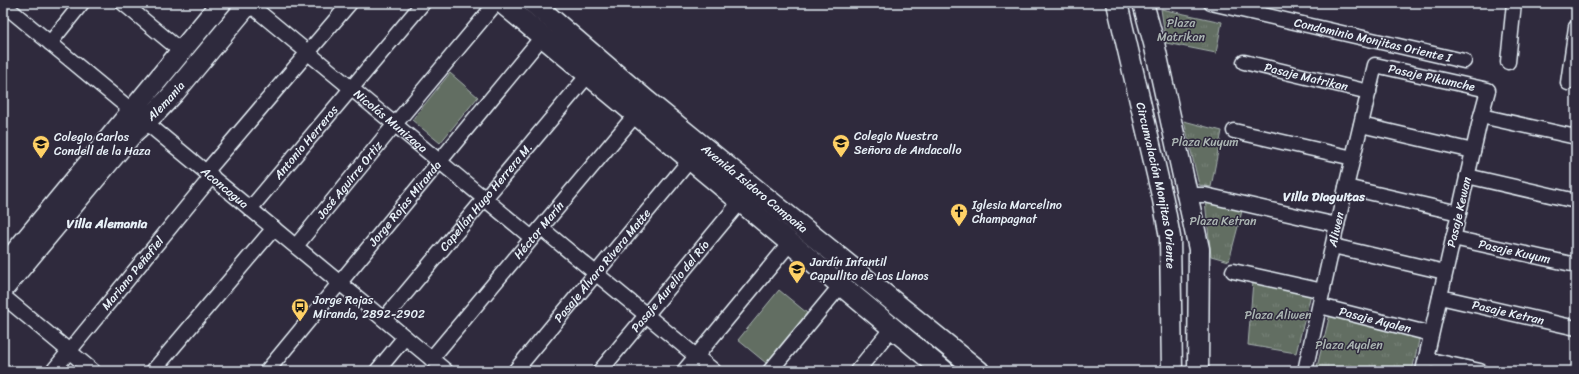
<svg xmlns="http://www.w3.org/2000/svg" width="1579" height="374" viewBox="0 0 1579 374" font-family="Sriracha,sans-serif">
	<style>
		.park { fill: url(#park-tufts); stroke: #a5b0ad }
		.pitch { fill: #626e62; stroke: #a5b0ad }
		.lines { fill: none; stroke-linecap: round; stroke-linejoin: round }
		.street-casing { stroke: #e8f1f8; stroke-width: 17 }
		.secondary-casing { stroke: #e8f1f8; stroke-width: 23 }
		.street { stroke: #2f2a3d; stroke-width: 14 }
		.secondary { stroke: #2f2a3d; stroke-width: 20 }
		.labels { text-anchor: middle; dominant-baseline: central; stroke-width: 3; stroke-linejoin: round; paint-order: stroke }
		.park-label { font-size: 12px; fill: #acb6b4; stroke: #2f2a3d }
		.street-label { font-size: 12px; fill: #e8f1f8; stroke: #2f2a3d }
		.poi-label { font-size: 12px; fill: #e8f1f8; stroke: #2f2a3d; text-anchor: start }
		.neighbourhood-label { font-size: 13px; font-weight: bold; fill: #e8f1f8; stroke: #2f2a3d }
	</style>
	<defs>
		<pattern id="park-tufts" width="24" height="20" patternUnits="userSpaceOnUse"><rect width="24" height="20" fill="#626e62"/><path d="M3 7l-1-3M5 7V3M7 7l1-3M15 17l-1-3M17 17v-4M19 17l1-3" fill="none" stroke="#788379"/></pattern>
	</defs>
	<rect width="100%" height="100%" fill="#2f2a3d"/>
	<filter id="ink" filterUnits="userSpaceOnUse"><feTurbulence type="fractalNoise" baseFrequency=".025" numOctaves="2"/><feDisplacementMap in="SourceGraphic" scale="8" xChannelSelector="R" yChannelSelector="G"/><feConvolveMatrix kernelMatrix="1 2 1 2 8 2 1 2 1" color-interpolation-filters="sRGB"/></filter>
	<g filter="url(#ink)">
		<path class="park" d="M1161,9L1222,22L1216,53L1166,43Z
			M1184,121L1222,131L1211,187L1199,185Z
			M1205,201L1242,211L1229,261L1211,256Z
			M1253,281L1311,294L1296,353L1248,345Z
			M1330,314L1420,336L1412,371H1316Z"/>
		<path class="pitch" d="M450,73L478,97L440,143L412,120Z
			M779,290L807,313L766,363L738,340Z"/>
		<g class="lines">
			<defs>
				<g id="street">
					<path d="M123,3L181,51"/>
					<path id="s1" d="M248,3L532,238"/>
					<path id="s2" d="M1211,3L1464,61"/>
					<path id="s3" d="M3,4L446,371"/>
					<path d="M50,43L82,3"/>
					<path id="s4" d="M1244,62L1369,92"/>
					<path d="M1508,62L1514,3"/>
					<path d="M1568,83L1576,27"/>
					<path d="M1481,116L1576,137"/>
					<path d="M1361,125L1473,151"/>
					<path d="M1234,131L1353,158"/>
					<path d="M206,172L350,3"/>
					<path d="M1467,176L1576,201"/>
					<path d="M1346,187L1459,213"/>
					<path d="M1188,195H1205L1337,225"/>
					<path id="s5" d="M250,209L423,3"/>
					<path d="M541,228L714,371"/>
					<path id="s6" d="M1453,238L1576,265"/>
					<path id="s7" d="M296,246L395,124L496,3"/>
					<path d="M1333,246L1445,272"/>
					<path d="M1233,271L1323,291"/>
					<path d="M3,296L93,371"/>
					<path id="s8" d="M1440,297L1576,328"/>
					<path id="s9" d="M1320,306L1431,334"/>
					<path id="s10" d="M384,319L588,75"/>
					<path id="s11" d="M431,359L641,108"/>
					<path d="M1426,359L1480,371"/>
					<path id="s12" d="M53,371L212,176"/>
					<path d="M153,371L274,228"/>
					<path id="s13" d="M267,371L542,37"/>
					<path d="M377,371L405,337"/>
					<path id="s14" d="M515,371L690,160"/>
					<path id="s15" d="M600,371L740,202"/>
					<path d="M684,371L790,243"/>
					<path d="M770,371L841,285"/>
					<path d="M857,371L892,328"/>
					<path id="s16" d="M1305,371L1337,225L1375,65L1488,90L1481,116L1423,371"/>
				</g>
				<g id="secondary">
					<path d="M502,3L944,371"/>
					<path id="s17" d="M533,3L647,101L979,371"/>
					<path id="s18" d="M1117,3L1163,200L1170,237L1172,371"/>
					<path d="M1143,3L1154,43L1199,249L1198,371"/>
					<path d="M3,267L221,3"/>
					<path id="s19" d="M3,289L133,133L157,111L174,93L249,3"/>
				</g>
			</defs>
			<use href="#street" class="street-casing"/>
			<use href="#secondary" class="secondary-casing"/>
			<use href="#street" class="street"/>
			<use href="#secondary" class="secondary"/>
		</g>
	</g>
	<defs>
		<symbol id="school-pin" viewBox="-11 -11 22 30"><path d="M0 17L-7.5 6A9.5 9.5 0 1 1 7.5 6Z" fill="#ffd166" stroke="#2f2a3d"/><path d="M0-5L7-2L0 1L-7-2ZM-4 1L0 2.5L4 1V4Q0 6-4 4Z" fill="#111"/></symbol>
		<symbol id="church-pin" viewBox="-11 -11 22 30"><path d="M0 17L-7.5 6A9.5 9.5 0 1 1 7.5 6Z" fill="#ffd166" stroke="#2f2a3d"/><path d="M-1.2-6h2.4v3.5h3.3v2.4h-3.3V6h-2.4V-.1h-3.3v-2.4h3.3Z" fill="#111"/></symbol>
		<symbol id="bus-pin" viewBox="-11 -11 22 30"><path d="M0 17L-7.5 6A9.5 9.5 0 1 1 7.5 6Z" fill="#ffd166" stroke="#2f2a3d"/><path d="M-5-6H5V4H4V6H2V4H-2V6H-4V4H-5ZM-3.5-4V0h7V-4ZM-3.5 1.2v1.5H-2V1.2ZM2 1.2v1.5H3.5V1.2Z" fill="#111"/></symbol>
	</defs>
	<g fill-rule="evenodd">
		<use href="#school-pin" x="831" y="133" width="20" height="27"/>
		<use href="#school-pin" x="31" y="134" width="20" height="27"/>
		<use href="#church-pin" x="949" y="202" width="20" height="27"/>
		<use href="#school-pin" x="787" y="259" width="20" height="27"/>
		<use href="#bus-pin" x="290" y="297" width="20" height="27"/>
	</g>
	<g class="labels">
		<g class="park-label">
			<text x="1181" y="23">Plaza<tspan x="1181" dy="14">Matrikan</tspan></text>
			<text x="1205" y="142">Plaza Kuyum</text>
			<text x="1223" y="221">Plaza Ketran</text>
			<text x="1278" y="315">Plaza Aliwen</text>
			<text x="1349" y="345">Plaza Ayalen</text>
		</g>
		<g class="street-label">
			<text stroke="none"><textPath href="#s2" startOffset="166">Condominio Monjitas Oriente I</textPath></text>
			<text stroke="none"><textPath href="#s4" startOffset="64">Pasaje Matrikan</textPath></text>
			<text stroke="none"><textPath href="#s16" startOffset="372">Pasaje Pikumche</textPath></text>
			<text stroke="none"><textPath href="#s19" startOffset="249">Alemania</textPath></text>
			<text stroke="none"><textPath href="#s1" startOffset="185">Nicolás Munizaga</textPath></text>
			<text stroke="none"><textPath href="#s5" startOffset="87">Antonio Herreros</textPath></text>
			<text stroke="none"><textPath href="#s7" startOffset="85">José Aguirre Ortiz</textPath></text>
			<text stroke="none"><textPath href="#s18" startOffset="187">Circunvalación Monjitas Oriente</textPath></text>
			<text stroke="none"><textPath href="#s3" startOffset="288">Aconcagua</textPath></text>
			<text stroke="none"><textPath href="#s17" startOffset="289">Avenida Isidoro Campaña</textPath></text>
			<text stroke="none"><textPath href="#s10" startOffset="159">Capellán Hugo Herrera M.</textPath></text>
			<text stroke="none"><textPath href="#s13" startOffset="217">Jorge Rojas Miranda</textPath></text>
			<text transform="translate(1459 212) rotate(-77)">Pasaje Kewan</text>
			<text stroke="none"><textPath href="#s16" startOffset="145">Aliwen</textPath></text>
			<text stroke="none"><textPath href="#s11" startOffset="168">Héctor Marín</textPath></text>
			<text stroke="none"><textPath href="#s6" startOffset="63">Pasaje Kuyum</textPath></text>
			<text stroke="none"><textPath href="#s14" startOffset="137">Pasaje Álvaro Rivera Matte</textPath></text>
			<text stroke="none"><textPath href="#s12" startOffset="126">Mariano Peñafiel</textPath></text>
			<text stroke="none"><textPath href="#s15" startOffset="110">Pasaje Aurelio del Río</textPath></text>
			<text stroke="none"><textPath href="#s8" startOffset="70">Pasaje Ketran</textPath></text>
			<text stroke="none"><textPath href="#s9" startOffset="57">Pasaje Ayalen</textPath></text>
		</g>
		<g class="poi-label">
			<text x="854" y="136">Colegio Nuestra<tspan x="854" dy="14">Señora de Andacollo</tspan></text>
			<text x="54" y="137">Colegio Carlos<tspan x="54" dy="14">Condell de la Haza</tspan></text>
			<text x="972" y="205">Iglesia Marcelino<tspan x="972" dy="14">Champagnat</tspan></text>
			<text x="810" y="262">Jardín Infantil<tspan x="810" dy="14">Capullito de Los Llanos</tspan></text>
			<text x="313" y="300">Jorge Rojas<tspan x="313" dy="14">Miranda, 2892-2902</tspan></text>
		</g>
		<g class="neighbourhood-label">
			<text x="1324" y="196">Villa Diaguitas</text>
			<text x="107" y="223">Villa Alemania</text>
		</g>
	</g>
	<rect width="1579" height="374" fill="none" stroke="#2f2a3d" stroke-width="16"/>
	<rect x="8" y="8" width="1563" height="358" fill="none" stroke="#e8f1f8" stroke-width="1.5" filter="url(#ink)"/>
</svg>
